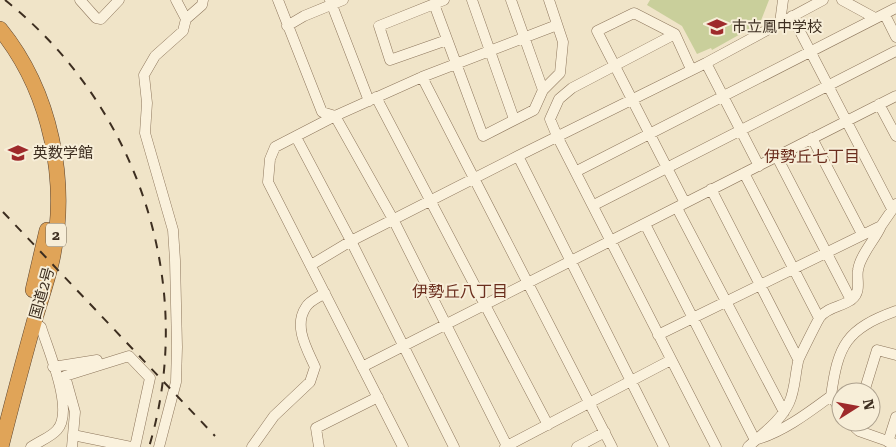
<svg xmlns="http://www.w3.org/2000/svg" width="896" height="447" viewBox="0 0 896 447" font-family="'Roboto Serif','Noto Sans JP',serif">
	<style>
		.green { fill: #c9cf9b }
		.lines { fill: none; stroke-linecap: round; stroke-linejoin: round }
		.minor-casing { stroke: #8d765c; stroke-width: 11 }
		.highway-casing { stroke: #5b4430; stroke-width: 16 }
		.minor { stroke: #faf1dc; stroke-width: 10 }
		.highway { stroke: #e0a458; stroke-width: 15 }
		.rail { stroke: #3d2e20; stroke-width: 2; stroke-dasharray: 9 9; stroke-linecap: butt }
		.labels { text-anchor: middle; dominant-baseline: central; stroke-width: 4; stroke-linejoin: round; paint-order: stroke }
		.shield { fill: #f7eed8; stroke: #756857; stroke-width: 1 }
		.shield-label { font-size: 14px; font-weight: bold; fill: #3d2e20 }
		.poi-label { font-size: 15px; fill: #3d2e20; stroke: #f7eed8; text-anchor: start }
		.street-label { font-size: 15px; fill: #3d2e20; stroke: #f7eed8 }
		.neighbourhood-label { font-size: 16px; fill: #6b2e1e; stroke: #f7eed8 }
	</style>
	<rect width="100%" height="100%" fill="#f0e4c8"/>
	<path class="green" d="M650,0H769L760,23L712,50L711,48L697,54L682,26L647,5Z"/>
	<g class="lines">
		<defs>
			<path id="minor" d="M80,0L96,18L101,19L119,0
				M176,0L186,19L202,5L203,0
				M278,0L322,112L335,116L394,221L507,446
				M330,0L369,101
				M444,0L379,26L390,60L447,40
				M472,0L514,119
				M511,0L543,90
				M842,0L875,18
				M434,4L483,136L534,110L543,90L560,73L563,42L549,0
				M885,15L896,37
				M792,16L892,209
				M780,23L783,0
				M287,26L304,16L343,0
				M675,34L572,88L559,99L550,119L557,136L716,447
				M706,63L759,166
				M422,77L612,447
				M376,97L548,425
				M879,104L896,136
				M296,137L351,241L454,447
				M812,138L862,234
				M518,156L664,447
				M777,157L851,300
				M577,171L896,8
				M744,173L819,318
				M711,189L798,359
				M685,203L597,31L634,13L675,34L691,69
				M594,205L896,51
				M677,208L784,412
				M645,224L755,440C783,432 808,413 831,396L841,410
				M311,265L351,241L518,156L706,63L823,0
				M658,335L881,226L896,204
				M53,367L97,360
				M362,367L896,96
				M864,392L877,350L896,355
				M831,396C838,345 846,329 896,311
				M849,422L859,431L896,444
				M73,435L131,447
				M888,442L896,417
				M31,447C39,441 50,438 57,430C75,411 48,350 41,327L34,322
				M72,447L75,412L65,376L129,356L150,378L135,447
				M159,447L176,382L177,347L175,260L173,230L145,133L147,103L144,75L155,56L183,31L186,19
				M252,447L274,416L310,382L315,367C307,349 293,326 306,307C309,301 319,297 325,293
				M319,447L316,428L378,397
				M403,447L268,182L270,159L275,147L335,116L422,77L557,25
				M505,447L671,360
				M577,447L605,432
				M748,447C763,433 780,422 789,403C795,390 795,375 798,362C798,359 818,320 820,317C829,306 843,307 852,299C862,291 856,279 858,270C860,255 875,240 881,226"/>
			<path id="highway" d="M0,29C51,92 69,181 52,260C47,282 39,304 33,326C22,366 11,407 1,447
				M33,290L47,230"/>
		</defs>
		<use href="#minor" class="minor-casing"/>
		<use href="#highway" class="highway-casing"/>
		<use href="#minor" class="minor"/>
		<use href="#highway" class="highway"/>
		<path class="rail" d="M5,0C137,105 198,284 149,447
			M3,212L215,436"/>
	</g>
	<defs>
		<symbol id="school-bare" viewBox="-9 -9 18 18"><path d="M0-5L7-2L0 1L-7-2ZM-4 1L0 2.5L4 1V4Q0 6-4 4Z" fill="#9e2a2b" stroke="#f7eed8" stroke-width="2.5" paint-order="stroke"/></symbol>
	</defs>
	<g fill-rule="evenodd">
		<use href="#school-bare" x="703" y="13" width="28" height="28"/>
		<use href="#school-bare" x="4" y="139" width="28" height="28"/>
	</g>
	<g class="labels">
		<rect class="shield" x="46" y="223.5" width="20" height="23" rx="4"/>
		<g class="shield-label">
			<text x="56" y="235">2</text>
		</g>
		<g class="poi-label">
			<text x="732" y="27">市立鳳中学校</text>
			<text x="33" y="153">英数学館</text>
		</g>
		<g class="street-label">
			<text transform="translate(42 293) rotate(-74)">国道2号</text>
		</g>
		<g class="neighbourhood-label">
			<text x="812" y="156">伊勢丘七丁目</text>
			<text x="460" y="291">伊勢丘八丁目</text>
		</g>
	</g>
	<g transform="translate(856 407) rotate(79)"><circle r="24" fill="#f7eed8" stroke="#ada18e"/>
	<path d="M0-4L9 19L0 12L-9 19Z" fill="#9e2a2b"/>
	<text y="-8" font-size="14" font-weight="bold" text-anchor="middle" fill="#3d2e20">N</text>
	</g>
</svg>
